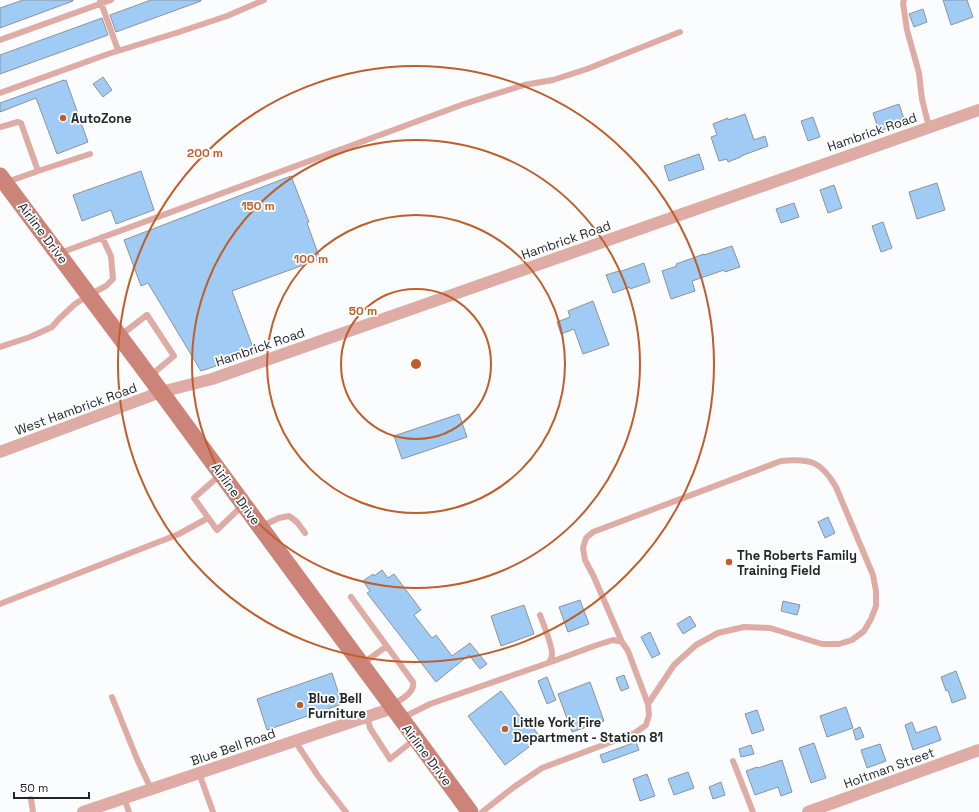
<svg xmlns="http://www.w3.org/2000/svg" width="979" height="812" viewBox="0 0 979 812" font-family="'Space Grotesk',sans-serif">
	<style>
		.building { fill: #9fcbf4; stroke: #8e9398 }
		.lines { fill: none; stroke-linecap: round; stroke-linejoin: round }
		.lane { stroke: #deaca4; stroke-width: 6 }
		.street { stroke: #deaca4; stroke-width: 12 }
		.secondary { stroke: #cc8479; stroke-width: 17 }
		.ring { fill: none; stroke: #c15d29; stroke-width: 2 }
		.poi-dot { fill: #c15d29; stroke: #fff; stroke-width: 1.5 }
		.labels { text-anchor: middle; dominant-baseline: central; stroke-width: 3.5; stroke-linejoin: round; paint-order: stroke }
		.poi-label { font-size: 13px; font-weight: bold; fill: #232527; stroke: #fff; text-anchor: start }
		.street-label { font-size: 13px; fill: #232527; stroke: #fff }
		.centre { fill: #c15d29; stroke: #fff; stroke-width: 2 }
		.ring-label { font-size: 12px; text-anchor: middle; font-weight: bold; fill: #c15d29; stroke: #fff; stroke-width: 3.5; stroke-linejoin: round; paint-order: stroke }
	</style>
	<rect width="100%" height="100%" fill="#fafcfe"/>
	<path class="building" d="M23,0H73V1L0,28V8Z
		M151,0H201V1L116,32L110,15Z
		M943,0H967L973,17L951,25Z
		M923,9L927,22L914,27L909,14Z
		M102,18L108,35L0,74V55Z
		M103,77L112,90L103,97L93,84Z
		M64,80V81L66,80L88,142L57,154L36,98L0,112V103Z
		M899,104L905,122L879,131L873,113Z
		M745,114L754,140L765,136L768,146L741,156V157L728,162L727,159L719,161L711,137L717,135L713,124L728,118V120Z
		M813,117L820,137L808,141L801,121Z
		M699,154L704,169L669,181L664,166Z
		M141,171L154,210L116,224L111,210L82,221L73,195Z
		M291,176L309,222L307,223L320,259L232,291L255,353L201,371L148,283L141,286L124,240Z
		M937,183L945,210L917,219L909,192Z
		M834,185L842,208L828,213L820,190Z
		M794,203L799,217L781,223L776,209Z
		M883,222L892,248L881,252L872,226Z
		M732,246L740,267L725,272L724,270L692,281L695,291L671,299L662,271L677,266L676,264L704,254V255Z
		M644,263L650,282L630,289V287L613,293L606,275L619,271V272Z
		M593,301L609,345L583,354L574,329L561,334L557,322L570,317L568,311Z
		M459,414L467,437L402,459L394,436Z
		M828,517L835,533L825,538L818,522Z
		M382,570L388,578L394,574L421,610L414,615L432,638L436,635L452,656L470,643L487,664L480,669L469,655L436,682L367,593L370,591L363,581L373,574L374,576Z
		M580,600L589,624L568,632L559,607Z
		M783,601L800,605L797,615L781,611Z
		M524,605L534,634L501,646L491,616Z
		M690,616L696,626L683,634L677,624Z
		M650,632L660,654L652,658L641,637Z
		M956,671L966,698L952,703L948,690L946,691L941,677Z
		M332,673L342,704L267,730L257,699Z
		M624,675L629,688L621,691L616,678Z
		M547,677L556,700L547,704L538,681Z
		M590,682L604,721L572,732L558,694Z
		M501,691L522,719L525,717L541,738L505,765L468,716Z
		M846,707L853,728L827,737L820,716Z
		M757,710L764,730L752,734L745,714Z
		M912,722L916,733L936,726L941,740L913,750L905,725Z
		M860,727L864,737L856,740L853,730Z
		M636,742L639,750L603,763L600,755Z
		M814,743L826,778L811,783L799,748Z
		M880,744L886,761L867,768L861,750Z
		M751,745L754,754L741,757L739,749Z
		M782,760L792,792L781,796L778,787L755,795L746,771L757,767L758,768Z
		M688,772L694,788L674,795L668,779Z
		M647,774L655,796L640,801L633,779Z
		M721,782L725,795L713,799L709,787Z"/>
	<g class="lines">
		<path class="lane" d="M100,0L118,50
			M904,0L903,3L907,30L919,73L922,99L929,127
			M0,40L111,0
			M0,93L108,54L176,33L227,16L264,0
			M0,127L18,122L21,123L38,171L7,182
			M38,171L90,154
			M60,253L464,104L524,85L553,80L587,69L680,32
			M121,335L147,315L174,356L150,376
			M0,347L30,337L52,327L59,319L75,304L89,295L106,286L113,279L111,256L102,237
			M220,475L194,498L217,530L242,506
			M262,526L279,518L289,516L297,522L305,533
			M351,597L413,682C415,693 401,699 393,705
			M0,604L179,534L208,518
			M622,642L594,577L585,560L583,548L586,538L593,532L781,461C810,458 821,461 836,487L873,575L876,591V606L871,619L864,631L852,640L839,644H822L770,628L744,627L718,633L696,645L674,665L648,704
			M362,664L387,646
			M112,697L137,759L151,789
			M367,716L370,728L390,759L415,739
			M402,718L430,704L548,663C550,661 552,658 552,655C553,647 543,623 540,615
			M295,741L318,776L346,812
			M733,761L753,812
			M199,773L213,812
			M124,798L129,812
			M31,799L33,812
			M482,812L514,787L542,768L635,733L646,725L649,715L648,704L628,651L622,642L613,640L597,645L548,663"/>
		<path class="street" d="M0,452L161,392L212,379L979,110
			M83,812L393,708
			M808,812L979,750"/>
		<path class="secondary" d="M0,176L161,392L470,812"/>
	</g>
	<g class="ring">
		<circle cx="416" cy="364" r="75"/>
		<circle cx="416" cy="364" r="149"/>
		<circle cx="416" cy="364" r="224"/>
		<circle cx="416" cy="364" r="298"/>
	</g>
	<g class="poi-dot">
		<circle cx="63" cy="118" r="4"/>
		<circle cx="729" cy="562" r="4"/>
		<circle cx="300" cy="705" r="4"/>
		<circle cx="505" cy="729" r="4"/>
	</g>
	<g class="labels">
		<g class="poi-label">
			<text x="71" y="118">AutoZone</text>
			<text x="737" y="555">The Roberts Family<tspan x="737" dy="15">Training Field</tspan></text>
			<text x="308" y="698">Blue Bell<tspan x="308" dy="15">Furniture</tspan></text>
			<text x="513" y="722">Little York Fire<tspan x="513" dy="15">Department - Station 81</tspan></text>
		</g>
		<g class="street-label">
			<text transform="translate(872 132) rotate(-19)">Hambrick Road</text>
			<text transform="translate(43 233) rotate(53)">Airline Drive</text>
			<text transform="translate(566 240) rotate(-19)">Hambrick Road</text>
			<text transform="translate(260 347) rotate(-19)">Hambrick Road</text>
			<text transform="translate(76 409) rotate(-20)">West Hambrick Road</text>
			<text transform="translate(236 494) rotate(54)">Airline Drive</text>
			<text transform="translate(233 747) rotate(-19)">Blue Bell Road</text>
			<text transform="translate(427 755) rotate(53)">Airline Drive</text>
			<text transform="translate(889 768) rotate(-20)">Holtman Street</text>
		</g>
	</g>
	<circle cx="416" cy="364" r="6" class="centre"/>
	<g class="ring-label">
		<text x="205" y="157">200 m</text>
		<text x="258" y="210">150 m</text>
		<text x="311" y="263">100 m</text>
		<text x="363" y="315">50 m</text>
	</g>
	<path d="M14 792v6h75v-6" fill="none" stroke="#232527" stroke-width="2"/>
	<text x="20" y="792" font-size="12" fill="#232527" stroke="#ffffff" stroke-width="3" paint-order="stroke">50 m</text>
</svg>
